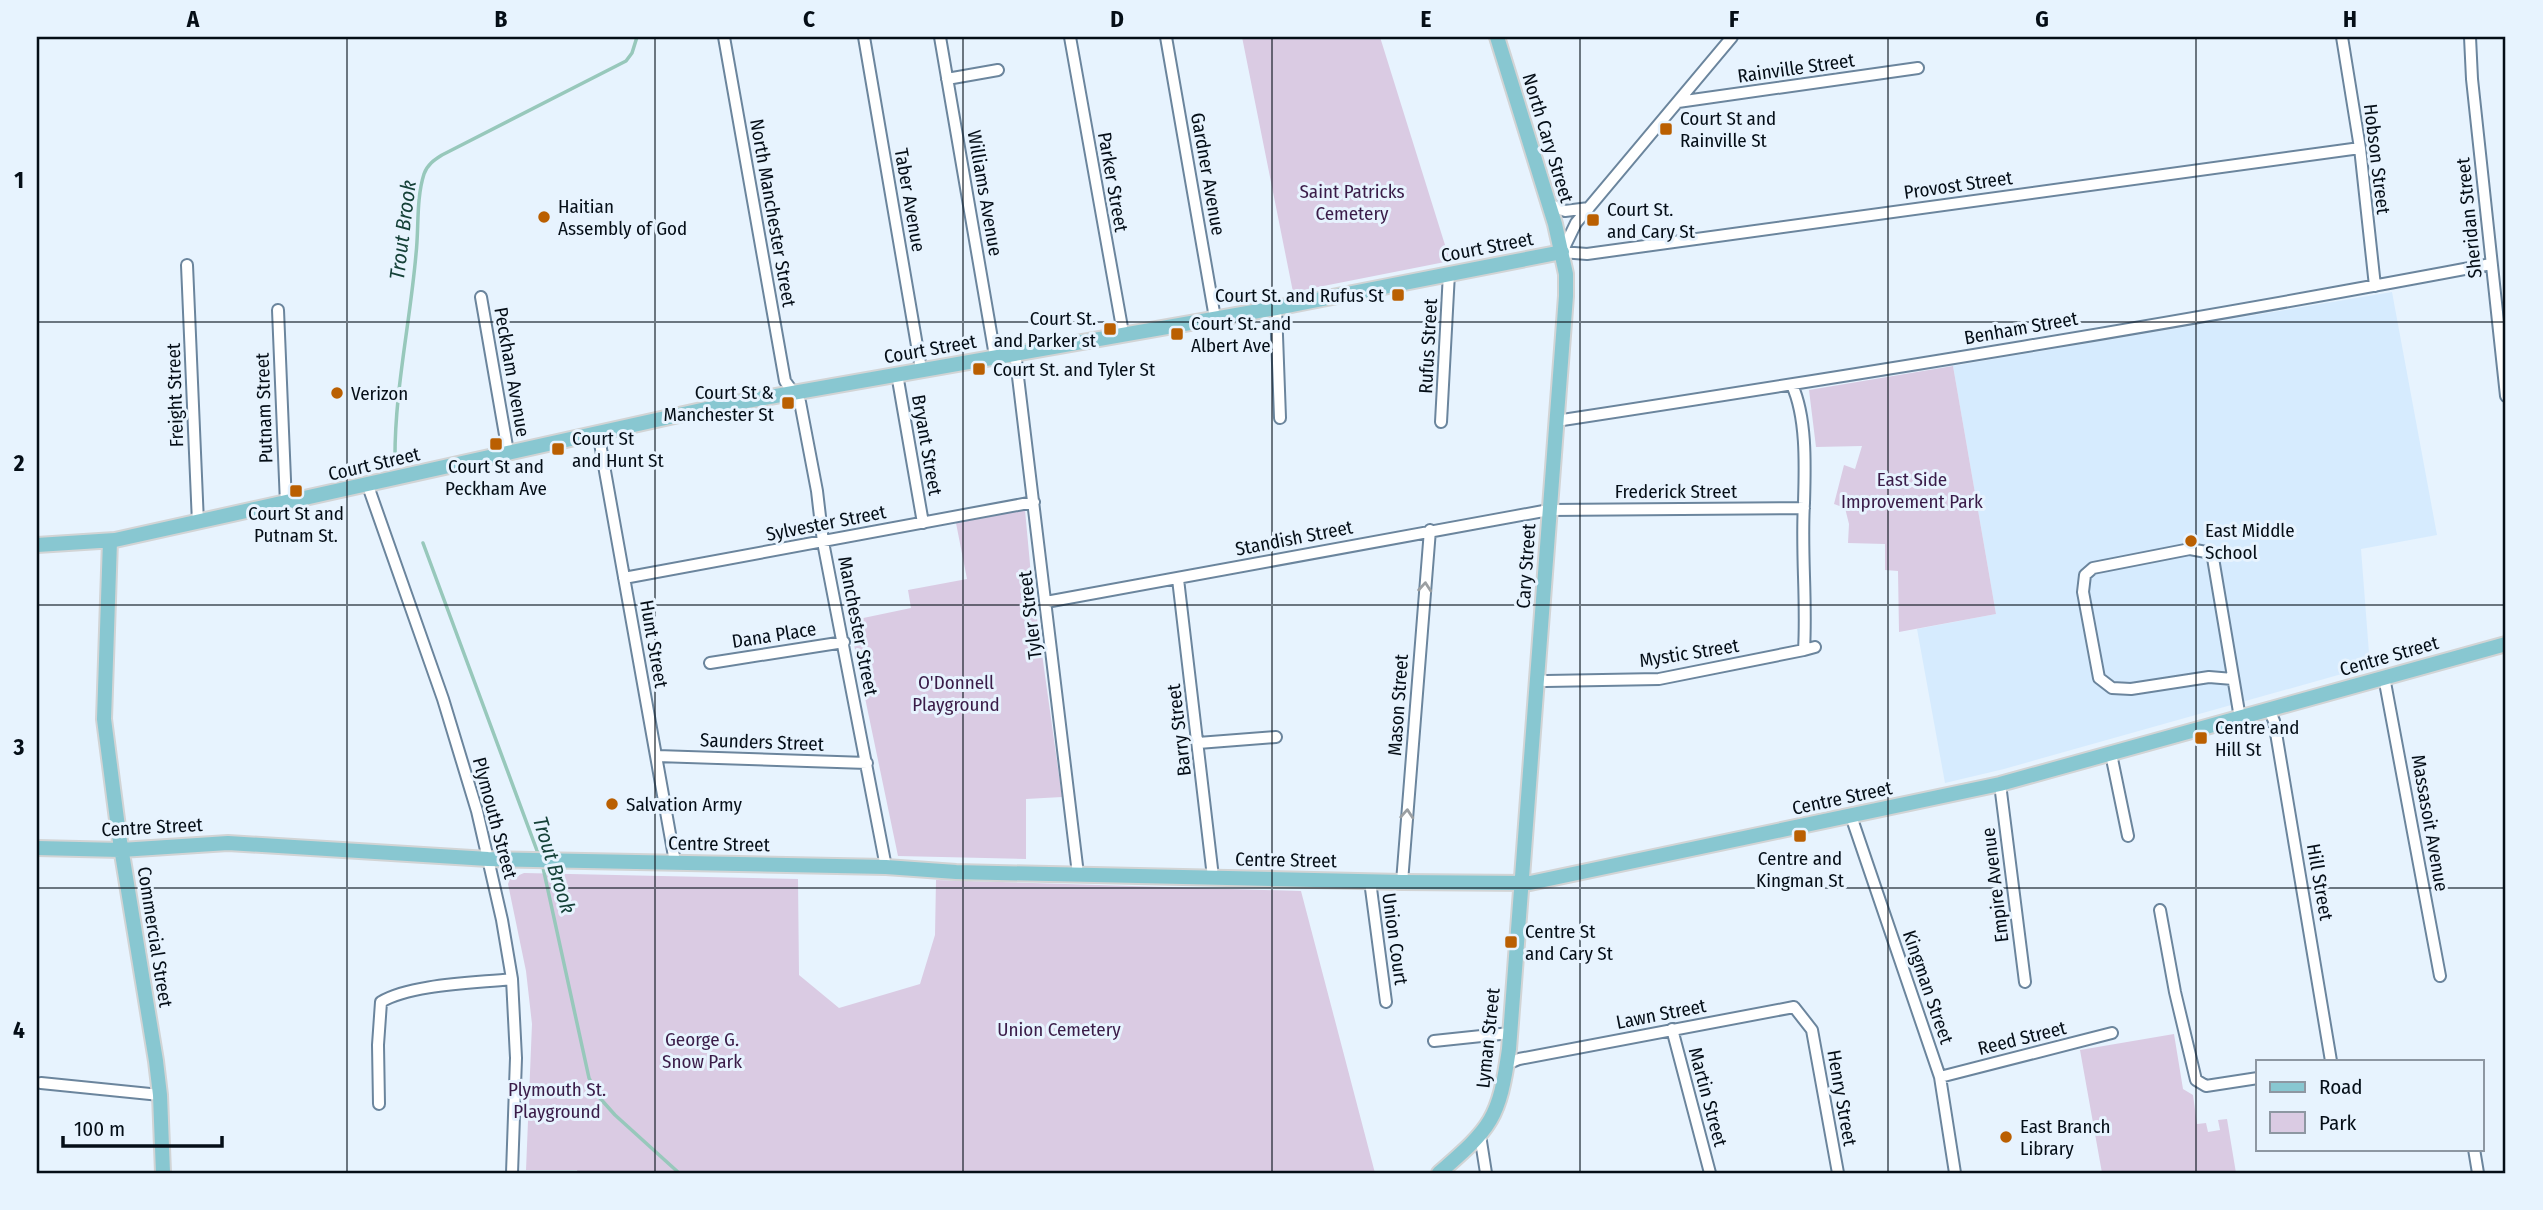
<svg xmlns="http://www.w3.org/2000/svg" width="2543" height="1210" viewBox="0 0 2543 1210" font-family="'Fira Sans Condensed',sans-serif">
	<style>
		.built { fill: #d6ebfe }
		.green { fill: #dacbe3 }
		.lines { fill: none; stroke-linecap: round; stroke-linejoin: round }
		.stream { stroke: #97c8bb; stroke-width: 3.5 }
		.minor-casing { stroke: #6b859d; stroke-width: 14 }
		.major-casing { stroke: #d2d4d5; stroke-width: 18 }
		.minor { stroke: #fff; stroke-width: 10 }
		.major { stroke: #88c7d1; stroke-width: 14 }
		.oneway { stroke: #9b9fa2 }
		.grid { fill: none; stroke: #050e17; stroke-width: 2; stroke-opacity: 0.55 }
		.poi-dot { fill: #ba5f01; stroke: #e7f3fe; stroke-width: 2.5 }
		.labels { text-anchor: middle; dominant-baseline: central; stroke-width: 6; stroke-linejoin: round; paint-order: stroke }
		.street-label { font-size: 19px; fill: #050e17; stroke: #e7f3fe }
		.poi-label { font-size: 19px; fill: #050e17; stroke: #e7f3fe; text-anchor: start }
		.park-label { font-size: 19px; fill: #3a1c48; stroke: #e7f3fe }
		.water-label { font-size: 21px; font-style: italic; fill: #154138; stroke: #e7f3fe }
		.neatline { fill: none; stroke: #050e17; stroke-width: 2.5 }
		.grid-label { font-size: 23px; text-anchor: middle; font-weight: bold; fill: #050e17 }
	</style>
	<rect width="100%" height="100%" fill="#e7f3fe"/>
	<path class="built" d="M2392,292L2437,535L2361,549L2370,666L2004,769L1945,783L1917,629L1996,614L1953,366Z"/>
	<path class="green" d="M1242,37H1380L1450,261L1293,292Z
		M1953,366L1996,614L1899,632L1898,571L1885,570V544L1848,543L1849,524L1845,508L1834,504L1844,465L1855,469L1862,446L1816,447L1809,390Z
		M1025,510L1031,575L1062,797L1026,799V859L898,856L849,621L911,608L908,590L967,579L956,523Z
		M524,873L798,879L799,975L839,1008L920,984L935,935L936,880L1301,891L1375,1173H578L577,1170H526L532,1024L526,971L508,884L510,879Z
		M2174,1034L2183,1089L2193,1095L2197,1124L2206,1123L2208,1132L2220,1130L2218,1120L2227,1119L2236,1173H2102L2080,1050Z"/>
	<g class="lines">
		<path class="stream" d="M395,463C394,393 410,324 416,254C419,228 416,199 424,174C427,165 434,160 442,155L626,61L632,53L637,37
			M423,543L539,856
			M542,863L589,1078L598,1096L615,1115L679,1173"/>
		<defs>
			<path id="minor" d="M724,37L785,381L800,402L817,491L823,542L886,867
				M864,37L921,369
				M940,37L995,356
				M1070,37L1123,333
				M1166,37L1215,318
				M1732,37L1576,223L1562,252L1587,254L2360,148
				M2342,37L2360,148L2375,286
				M2470,37L2472,79L2506,396
				M947,79L998,70
				M1678,102L1918,68
				M1549,204L1565,211L1589,208
				M187,265L198,523
				M481,297L508,452
				M1276,308L1280,418
				M278,310L286,504
				M1015,352L1078,874
				M897,374L923,523
				M1792,385C1807,418 1805,467 1804,503C1801,552 1807,601 1804,650L1815,647
				M1556,421C1868,373 2180,323 2491,264
				M1441,422L1449,273
				M598,432L675,862
				M368,486L443,699L477,811L502,920L512,979L516,1058L512,1173
				M624,578L1034,502
				M1178,579L1213,877
				M1046,602L1549,510L1804,508
				M710,663L844,642
				M2384,677L2440,976
				M1537,679L1546,681L1659,679L1804,650
				M2233,679L2209,677L2131,689L2112,688L2099,678L2083,592L2085,575L2093,568L2190,549L2206,552L2213,558L2240,718
				M2269,710L2274,721L2331,1061
				M1198,743L1276,737
				M2111,754L2128,836
				M657,756L867,763
				M2000,784L2025,982
				M1851,816L1940,1077L1955,1173
				M1370,881L1386,1002
				M1402,882L1430,530
				M2160,910L2175,992L2196,1080L2206,1086L2258,1078
				M1672,1029L1710,1173
				M1434,1041L1510,1033
				M1507,1064L1519,1059L1794,1007L1812,1030L1838,1173
				M1940,1077L2112,1033
				M41,1083L160,1095
				M379,1104L378,1045L381,1002C411,984 476,983 512,979
				M1480,1135L1486,1173
				M2474,1149L2478,1173"/>
			<path id="major" d="M110,541L104,719L119,835L156,1061L160,1095L163,1173
				M37,545L115,540L724,405L1276,308L1562,252
				M37,848L121,850L228,843L488,859L886,867L956,872L1402,882L1530,883L2000,784L2506,644
				M1439,1173C1492,1127 1499,1119 1509,1049L1566,296V274L1555,224L1497,37"/>
		</defs>
		<use href="#minor" class="minor-casing"/>
		<use href="#major" class="major-casing"/>
		<use href="#minor" class="minor"/>
		<use href="#major" class="major"/>
	</g>
	<defs><path id="oneway-chevron" d="M-2-3.5L2.5 0L-2 3.5" fill="none" stroke-width="1.6" stroke-linecap="round" stroke-linejoin="round" transform="scale(1.75)"/></defs>
	<g class="oneway">
		<use href="#oneway-chevron" transform="translate(1425 587) rotate(-85)"/>
		<use href="#oneway-chevron" transform="translate(1407 814) rotate(-86)"/>
	</g>
	<path class="grid" d="M347,37V1173M655,37V1173M963,37V1173M1272,37V1173M1580,37V1173M1888,37V1173M2196,37V1173M37,322H2506M37,605H2506M37,888H2506"/>
	<g class="poi-dot">
		<rect x="1659" y="122" width="14" height="14" rx="3.5"/>
		<circle cx="544" cy="217" r="7"/>
		<rect x="1586" y="213" width="14" height="14" rx="3.5"/>
		<rect x="1391" y="288" width="14" height="14" rx="3.5"/>
		<rect x="1103" y="322" width="14" height="14" rx="3.5"/>
		<rect x="1170" y="327" width="14" height="14" rx="3.5"/>
		<rect x="972" y="362" width="14" height="14" rx="3.5"/>
		<circle cx="337" cy="393" r="7"/>
		<rect x="781" y="396" width="14" height="14" rx="3.5"/>
		<rect x="489" y="437" width="14" height="14" rx="3.5"/>
		<rect x="551" y="442" width="14" height="14" rx="3.5"/>
		<rect x="289" y="484" width="14" height="14" rx="3.5"/>
		<circle cx="2191" cy="541" r="7"/>
		<rect x="2194" y="731" width="14" height="14" rx="3.5"/>
		<circle cx="612" cy="804" r="7"/>
		<rect x="1793" y="829" width="14" height="14" rx="3.5"/>
		<rect x="1504" y="935" width="14" height="14" rx="3.5"/>
		<circle cx="2006" cy="1137" r="7"/>
	</g>
	<g class="labels">
		<g class="street-label">
			<text transform="translate(1796 68) rotate(-8)">Rainville Street</text>
			<text transform="translate(1548 138) rotate(73)">North Cary Street</text>
			<text transform="translate(2377 159) rotate(83)">Hobson Street</text>
			<text transform="translate(1208 174) rotate(80)">Gardner Avenue</text>
			<text transform="translate(1113 182) rotate(80)">Parker Street</text>
			<text transform="translate(1958 185) rotate(-8)">Provost Street</text>
			<text transform="translate(985 193) rotate(80)">Williams Avenue</text>
			<text transform="translate(910 200) rotate(80)">Taber Avenue</text>
			<text transform="translate(773 213) rotate(80)">North Manchester Street</text>
			<text transform="translate(2469 218) rotate(-96)">Sheridan Street</text>
			<text transform="translate(1487 247) rotate(-11)">Court Street</text>
			<text transform="translate(2021 328) rotate(-10)">Benham Street</text>
			<text transform="translate(1428 346) rotate(-87)">Rufus Street</text>
			<text transform="translate(930 349) rotate(-10)">Court Street</text>
			<text transform="translate(512 372) rotate(80)">Peckham Avenue</text>
			<text transform="translate(175 395) rotate(-92)">Freight Street</text>
			<text transform="translate(264 408) rotate(-92)">Putnam Street</text>
			<text transform="translate(927 445) rotate(80)">Bryant Street</text>
			<text transform="translate(374 464) rotate(-13)">Court Street</text>
			<text x="1676" y="491">Frederick Street</text>
			<text transform="translate(826 523) rotate(-11)">Sylvester Street</text>
			<text transform="translate(1294 538) rotate(-11)">Standish Street</text>
			<text transform="translate(1526 566) rotate(-86)">Cary Street</text>
			<text transform="translate(1030 615) rotate(-97)">Tyler Street</text>
			<text transform="translate(858 626) rotate(79)">Manchester Street</text>
			<text transform="translate(774 635) rotate(-9)">Dana Place</text>
			<text transform="translate(654 644) rotate(80)">Hunt Street</text>
			<text transform="translate(1689 653) rotate(-9)">Mystic Street</text>
			<text transform="translate(2389 656) rotate(-16)">Centre Street</text>
			<text transform="translate(1398 705) rotate(-86)">Mason Street</text>
			<text transform="translate(1179 730) rotate(-97)">Barry Street</text>
			<text transform="translate(762 742) rotate(2)">Saunders Street</text>
			<text transform="translate(1842 798) rotate(-12)">Centre Street</text>
			<text transform="translate(495 818) rotate(75)">Plymouth Street</text>
			<text transform="translate(2430 823) rotate(80)">Massasoit Avenue</text>
			<text transform="translate(152 827) rotate(-3)">Centre Street</text>
			<text transform="translate(719 844) rotate(1)">Centre Street</text>
			<text transform="translate(1286 860) rotate(1)">Centre Street</text>
			<text transform="translate(2320 882) rotate(80)">Hill Street</text>
			<text transform="translate(1995 885) rotate(-97)">Empire Avenue</text>
			<text transform="translate(155 937) rotate(81)">Commercial Street</text>
			<text transform="translate(1395 939) rotate(82)">Union Court</text>
			<text transform="translate(1928 987) rotate(71)">Kingman Street</text>
			<text transform="translate(1661 1014) rotate(-11)">Lawn Street</text>
			<text transform="translate(1488 1038) rotate(-84)">Lyman Street</text>
			<text transform="translate(2022 1038) rotate(-14)">Reed Street</text>
			<text transform="translate(1708 1097) rotate(75)">Martin Street</text>
			<text transform="translate(1842 1098) rotate(80)">Henry Street</text>
		</g>
		<g class="poi-label">
			<text x="1680" y="118">Court St and<tspan x="1680" dy="22">Rainville St</tspan></text>
			<text x="558" y="206">Haitian<tspan x="558" dy="22">Assembly of God</tspan></text>
			<text x="1607" y="209">Court St.<tspan x="1607" dy="22">and Cary St</tspan></text>
			<text x="1384" y="295" text-anchor="end">Court St. and Rufus St</text>
			<text x="1096" y="318" text-anchor="end">Court St.<tspan x="1096" dy="22">and Parker st</tspan></text>
			<text x="1191" y="323">Court St. and<tspan x="1191" dy="22">Albert Ave</tspan></text>
			<text x="993" y="369">Court St. and Tyler St</text>
			<text x="774" y="392" text-anchor="end">Court St &amp;<tspan x="774" dy="22">Manchester St</tspan></text>
			<text x="351" y="393">Verizon</text>
			<text x="572" y="438">Court St<tspan x="572" dy="22">and Hunt St</tspan></text>
			<text x="496" y="466" text-anchor="middle">Court St and<tspan x="496" dy="22">Peckham Ave</tspan></text>
			<text x="296" y="513" text-anchor="middle">Court St and<tspan x="296" dy="22">Putnam St.</tspan></text>
			<text x="2205" y="530">East Middle<tspan x="2205" dy="22">School</tspan></text>
			<text x="2215" y="727">Centre and<tspan x="2215" dy="22">Hill St</tspan></text>
			<text x="626" y="804">Salvation Army</text>
			<text x="1800" y="858" text-anchor="middle">Centre and<tspan x="1800" dy="22">Kingman St</tspan></text>
			<text x="1525" y="931">Centre St<tspan x="1525" dy="22">and Cary St</tspan></text>
			<text x="2020" y="1126">East Branch<tspan x="2020" dy="22">Library</tspan></text>
		</g>
		<g class="park-label">
			<text x="1352" y="191">Saint Patricks<tspan x="1352" dy="22">Cemetery</tspan></text>
			<text x="1912" y="479">East Side<tspan x="1912" dy="22">Improvement Park</tspan></text>
			<text x="956" y="682">O'Donnell<tspan x="956" dy="22">Playground</tspan></text>
			<text x="1059" y="1029">Union Cemetery</text>
			<text x="702" y="1039">George G.<tspan x="702" dy="22">Snow Park</tspan></text>
			<text x="557" y="1089">Plymouth St.<tspan x="557" dy="22">Playground</tspan></text>
		</g>
		<g class="water-label">
			<text transform="translate(403 230) rotate(-83)">Trout Brook</text>
			<text transform="translate(554 865) rotate(73)">Trout Brook</text>
		</g>
	</g>
	<rect width="2543" height="1210" fill="none" stroke="#e7f3fe" stroke-width="77"/>
	<rect x="2256" y="1060" width="228" height="91" fill="#e7f3fe" stroke="#8d97a2" stroke-width="2"/>
	<rect x="2270" y="1082" width="35" height="10" fill="#88c7d1" stroke="#8d97a2" stroke-width="2"/>
	<text x="2319" y="1094" font-size="21" fill="#050e17">Road</text>
	<rect x="2270" y="1112" width="35" height="21" fill="#dacbe3" stroke="#8d97a2" stroke-width="2"/>
	<text x="2319" y="1130" font-size="21" fill="#050e17">Park</text>
	<path d="M63 1136v10h159v-10" fill="none" stroke="#050e17" stroke-width="3.5"/>
	<text x="74" y="1136" font-size="21" fill="#050e17" stroke="#e7f3fe" stroke-width="5" paint-order="stroke">100 m</text>
	<rect x="38" y="38" width="2466" height="1134" class="neatline"/>
	<g class="grid-label">
		<text x="193" y="27">A</text>
		<text x="501" y="27">B</text>
		<text x="809" y="27">C</text>
		<text x="1117" y="27">D</text>
		<text x="1426" y="27">E</text>
		<text x="1734" y="27">F</text>
		<text x="2042" y="27">G</text>
		<text x="2350" y="27">H</text>
		<text x="19" y="188">1</text>
		<text x="19" y="471">2</text>
		<text x="19" y="755">3</text>
		<text x="19" y="1038">4</text>
	</g>
</svg>
